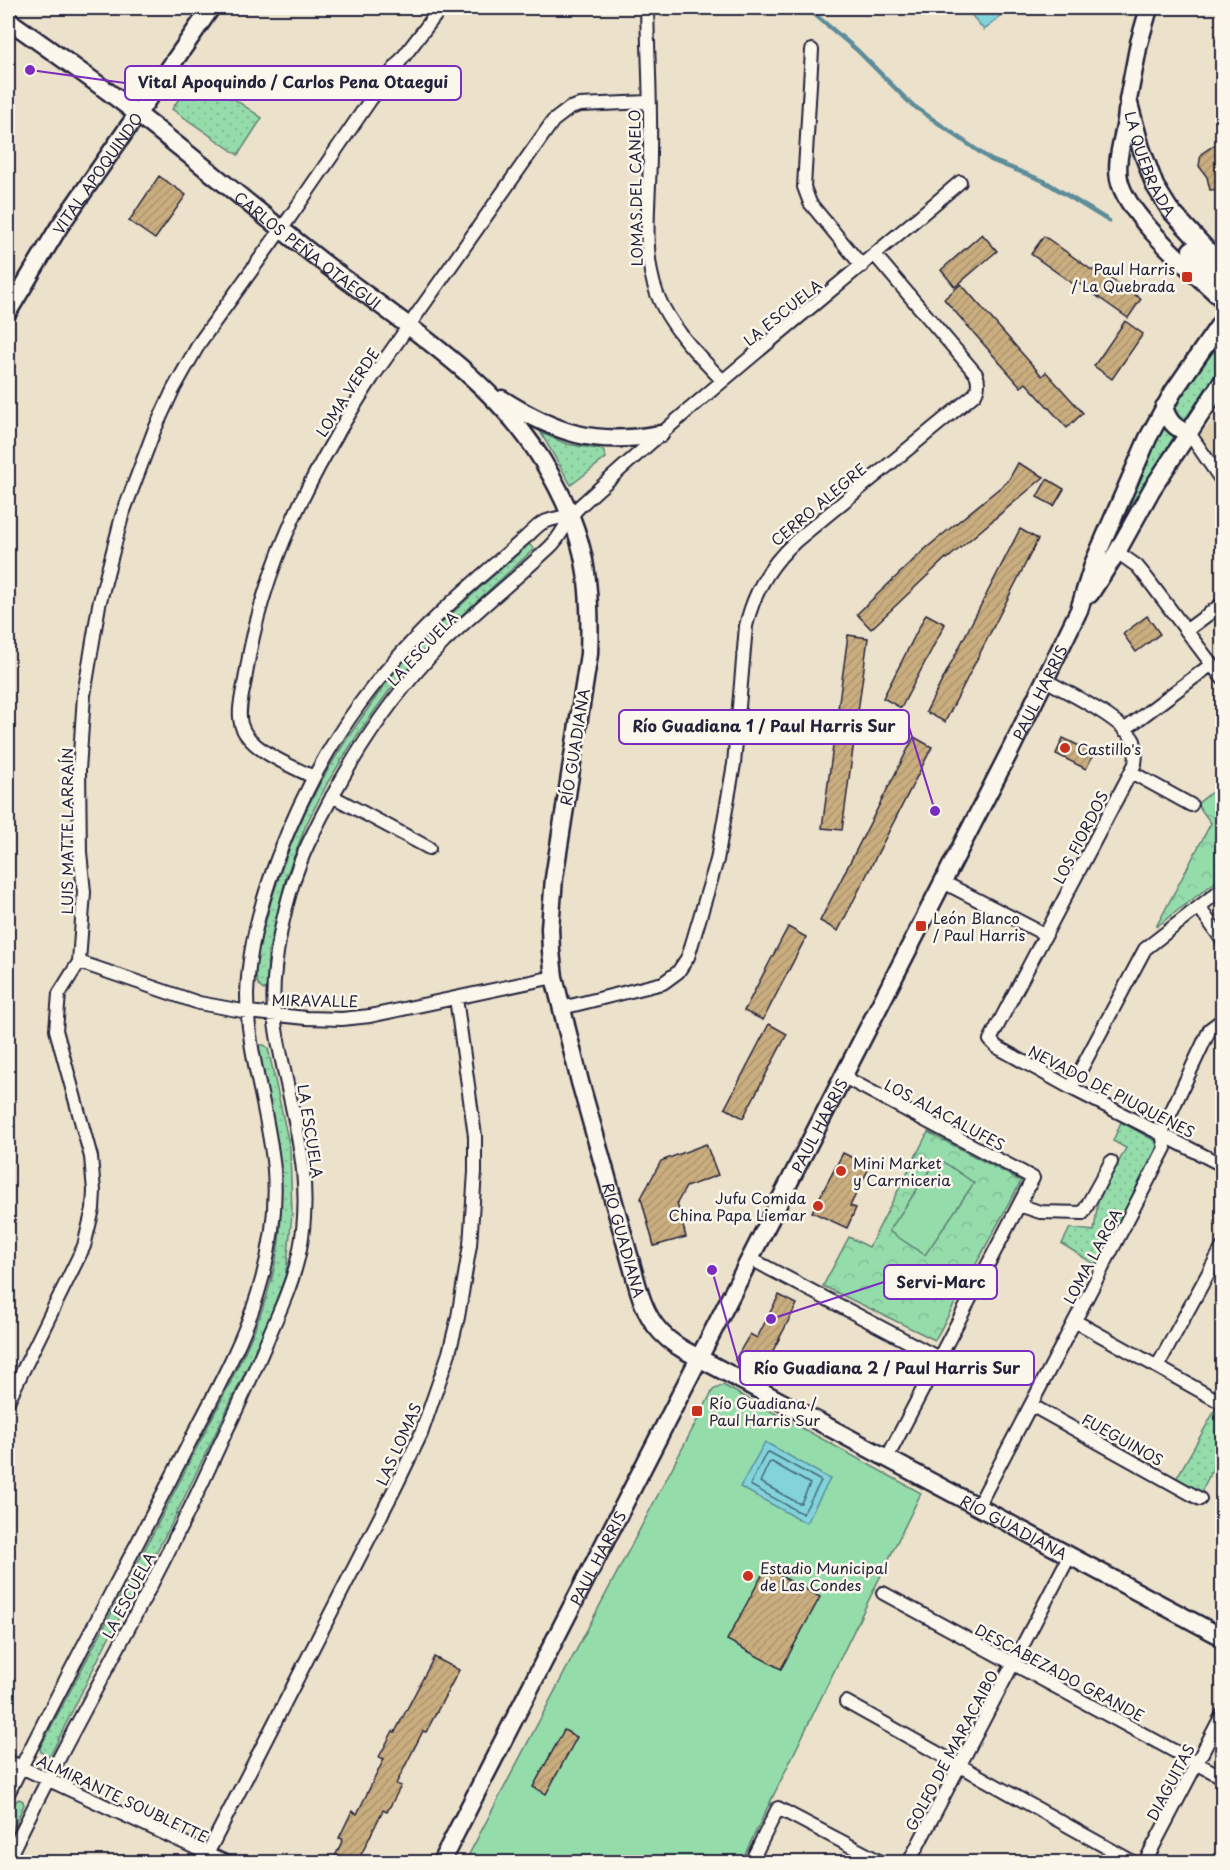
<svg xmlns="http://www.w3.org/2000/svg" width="1230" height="1870" viewBox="0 0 1230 1870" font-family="'Playpen Sans',sans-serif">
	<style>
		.built { fill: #e2d2b4 }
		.grass { fill: url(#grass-dots); stroke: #5c7f73; stroke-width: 1.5 }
		.forest { fill: url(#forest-crowns); stroke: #5c7f73; stroke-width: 1.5 }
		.pitch { fill: #95dcab; stroke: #5c7f73; stroke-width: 1.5 }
		.water { fill: #82d3da; stroke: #5c8c9a; stroke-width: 1.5 }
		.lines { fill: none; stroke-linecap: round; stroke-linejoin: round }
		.shore { stroke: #48697b; stroke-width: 1.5 }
		.stream { stroke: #5c8c9a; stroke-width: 4.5 }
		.building { fill: url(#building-hatch); stroke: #22223b; stroke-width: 1.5 }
		.minor-casing { stroke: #22223b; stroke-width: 16 }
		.tertiary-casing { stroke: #22223b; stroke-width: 21 }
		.minor { stroke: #fbf7ec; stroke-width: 12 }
		.tertiary { stroke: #fbf7ec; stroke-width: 16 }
		.poi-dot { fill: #c8321e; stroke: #fbf7ec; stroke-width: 2 }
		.labels { text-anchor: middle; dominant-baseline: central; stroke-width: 5; stroke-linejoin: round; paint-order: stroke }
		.street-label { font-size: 15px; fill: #22223b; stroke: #fbf7ec }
		.poi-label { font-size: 15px; fill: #22223b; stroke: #fbf7ec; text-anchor: start }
		.leader { fill: none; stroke: #7b2cbf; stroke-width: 2 }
		.callout-dot { fill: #7b2cbf; stroke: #fbf7ec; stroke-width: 2 }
		.callout { fill: #fbf7ec; stroke: #7b2cbf; stroke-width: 2 }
		.callout-label { font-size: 16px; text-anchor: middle; font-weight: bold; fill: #22223b }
	</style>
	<defs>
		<pattern id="grass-dots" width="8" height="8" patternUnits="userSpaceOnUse" patternTransform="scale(1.5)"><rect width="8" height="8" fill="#95dcab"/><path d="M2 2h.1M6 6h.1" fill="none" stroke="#80bc94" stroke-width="1.8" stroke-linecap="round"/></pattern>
		<pattern id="forest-crowns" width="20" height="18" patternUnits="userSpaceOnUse" patternTransform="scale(1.5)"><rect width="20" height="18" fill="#95dcab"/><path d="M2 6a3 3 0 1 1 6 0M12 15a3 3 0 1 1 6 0" fill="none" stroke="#80bc94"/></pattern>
		<pattern id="building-hatch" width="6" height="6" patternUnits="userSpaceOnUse" patternTransform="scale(1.5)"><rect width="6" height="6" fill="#caae7f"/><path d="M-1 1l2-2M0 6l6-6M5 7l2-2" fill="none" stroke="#ad956f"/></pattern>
	</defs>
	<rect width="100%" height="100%" fill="#ece1cb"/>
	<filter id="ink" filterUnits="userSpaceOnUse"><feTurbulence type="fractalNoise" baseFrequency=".0167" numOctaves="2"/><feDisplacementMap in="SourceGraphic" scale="12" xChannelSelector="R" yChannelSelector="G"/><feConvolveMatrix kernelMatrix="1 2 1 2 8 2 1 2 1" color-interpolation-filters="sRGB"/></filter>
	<g filter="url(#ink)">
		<path class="built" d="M1222,409V482L1194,443Z"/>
		<path class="grass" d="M196,73L262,118L238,155L172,109Z
			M1222,340V365L1184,421L1114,532L1164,418Z
			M541,433L567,444L603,450L606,458L571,485Z
			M529,544L534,549L428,646L389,691L358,734L328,782L306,825L286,877L268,953L267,986L264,990C248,983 259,945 263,931C284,847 316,780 367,710C381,690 395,669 412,652C449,614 490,579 529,544Z
			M260,1045H264L268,1048L290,1149L292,1214L286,1274L263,1335L169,1529L109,1637L51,1754L47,1756L41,1752L40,1748C92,1649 145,1551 195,1451C230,1382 273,1310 280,1232C285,1169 271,1109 259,1048Z
			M1121,1122L1161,1144L1097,1266L1062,1244L1070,1228L1094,1231L1098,1201L1126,1148L1113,1141Z
			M1218,1405L1222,1407V1451L1200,1494L1176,1479Z
			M19,1799L23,1801L24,1805L8,1839C7,1824 4,1807 19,1799Z"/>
		<path class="forest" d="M1222,784V877L1156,927L1211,823L1197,804Z
			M928,1132L1021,1181L935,1340L823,1286L849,1237L869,1247Z"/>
		<path class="pitch" d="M938,1158L974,1183L925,1255L889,1231Z
			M723,1385L921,1493L741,1862H465L713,1390Z"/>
		<path class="water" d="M974,8H1010L984,30L969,12Z
			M765,1442L830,1479L806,1523L740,1487Z"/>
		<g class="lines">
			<path class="shore" d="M769,1452L821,1481L803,1514L750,1485L766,1453Z
				M772,1462L810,1484L801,1503H798L760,1482L769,1463Z"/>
			<path class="stream" d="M807,8L857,50L911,104L991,160L1044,181L1109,221"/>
		</g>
		<path class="building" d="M1222,140V189L1210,190L1207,177L1199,166L1201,154Z
			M159,176L186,195L155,239L129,221Z
			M982,234L997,251L955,287L941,270Z
			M1044,236L1093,271L1095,268L1141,299L1128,318L1078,283L1076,286L1031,254Z
			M961,284L1042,376L1046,372L1083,413L1067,428L1026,383L1021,387L944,299Z
			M1125,321L1143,334L1112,379L1094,366Z
			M1018,463L1044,477L947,559L946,558L871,629L857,614L925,549L1008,481Z
			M1047,479L1064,489L1054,506L1037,497Z
			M1020,529L1038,539L945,722L926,712Z
			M926,614L945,624L901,708L883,698Z
			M1147,616L1160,634L1136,652L1123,634Z
			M848,635L868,638L842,830L822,828Z
			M914,737L932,747L838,931L820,921Z
			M1063,738L1094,753L1086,769L1056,754Z
			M788,927L806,937L763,1020L744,1011Z
			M769,1024L787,1034L743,1118L725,1108Z
			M706,1144L718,1175L686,1187L677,1203L686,1237L654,1246L641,1198L661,1161Z
			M843,1153L870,1166L850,1206L856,1208L847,1228L812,1212Z
			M779,1295L797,1304L761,1374L735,1360L750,1334L757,1338Z
			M766,1568L820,1597L781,1669L727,1640Z
			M434,1657L459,1670L426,1732L423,1731L396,1784L401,1786L387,1812L383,1810L357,1863H332L343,1839L339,1838L352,1811L357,1814L384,1759L379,1757L393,1731L395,1732Z
			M564,1730L577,1737L546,1794L533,1787Z"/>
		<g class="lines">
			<defs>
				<path id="minor" d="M647,8C648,56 651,105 650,153C650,198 641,252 657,294C670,327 698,355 723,381
					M812,50L804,187L810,203L862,266
					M1189,433L1222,481
					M1117,552L1137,566L1146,577L1222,678
					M1187,630L1222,604
					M1045,680C1067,692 1124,720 1134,741C1137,749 1136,757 1135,764L990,1040L997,1047L1071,1088L1222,1165
					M1124,730L1212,664
					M1131,772L1191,805
					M313,777C292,766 248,750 241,724C237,709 244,689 246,674C262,566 313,468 372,378L553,121L570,108L580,105L648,102
					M332,796L429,848
					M943,882L1046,935
					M1199,907L1222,940
					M79,962L199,1003L248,1012L306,1018L342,1019L370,1016L554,977
					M562,1008L663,983L678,972L688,957L717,860L734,764L746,626C754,591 770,564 797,540L975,394C979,387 979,381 976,374L875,255
					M844,1077L1033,1178L887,1458
					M1071,1088L1145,949L1222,889
					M1019,1205L1040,1212L1083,1213L1111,1162
					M751,1259L939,1358
					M1075,1321L1222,1403
					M1157,1367L1222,1248
					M8,1401L84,1246L93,1209L94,1191L91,1157L56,1030L59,994L79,962L84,892L80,852L79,770L84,695L99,605L122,516L154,431L173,390L200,342L290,217L371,99L441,8
					M1031,1405L1200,1499
					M978,1506L1165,1148L1162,1134L1165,1125L1210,1029L1222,1020
					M883,1593L1222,1777
					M846,1702L1133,1862
					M8,1761L226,1862
					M8,1794C64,1679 126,1567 184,1453C209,1404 242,1346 258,1293C270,1254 277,1211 274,1170C269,1111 247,1054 247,995C248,949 261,902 277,859C323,738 384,660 481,576C496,563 511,550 526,537C531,533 537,526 542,523C550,519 562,517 571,515
					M8,1860C60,1749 123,1644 177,1534C193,1504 207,1473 221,1442C239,1405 256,1368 271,1331C282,1306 293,1281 299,1254C317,1172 287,1102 275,1023C268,971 286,891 308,844C343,770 386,701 444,642C478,609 516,579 550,547C563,535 567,518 580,506C703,393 834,290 960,182
					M203,1862L396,1486L421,1434L449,1353L458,1317L470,1245L475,1172V1136L456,998
					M751,1862L778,1808L881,1862
					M909,1862L1070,1555
					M1145,1862L1222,1715"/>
				<g id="tertiary">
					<path id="s1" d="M1149,8L1139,43L1128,100L1141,148L1155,186L1170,210L1222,266"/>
					<path id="s2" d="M8,20C45,46 82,72 118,99C188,152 255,210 324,263C400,322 491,376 542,460C584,529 592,574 589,654L554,878L550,928L551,951L554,977L580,1082L639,1291C647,1318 659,1336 684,1350L1222,1637"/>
					<path d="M1127,111C1126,133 1115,156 1119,179C1126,216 1194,272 1222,299"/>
					<path d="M1191,250L1218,279L1222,288"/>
					<path id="s3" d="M8,312L59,227L211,8"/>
					<path d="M502,399C557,434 595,446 660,434"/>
					<path d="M1164,407C1168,421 1175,429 1189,433"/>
					<path d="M1090,594L1117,552L1152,489L1222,382"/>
					<path id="s4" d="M441,1862L1012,747L1079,610L1094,562L1148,438L1173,392L1222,321"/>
				</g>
			</defs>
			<use href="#minor" class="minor-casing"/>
			<use href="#tertiary" class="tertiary-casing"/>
			<use href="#minor" class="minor"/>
			<use href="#tertiary" class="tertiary"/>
		</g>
	</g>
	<g class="poi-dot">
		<rect x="1181" y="271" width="12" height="12" rx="3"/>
		<circle cx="1065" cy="748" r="6"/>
		<rect x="915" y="920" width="12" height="12" rx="3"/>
		<circle cx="841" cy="1171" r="6"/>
		<circle cx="818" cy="1206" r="6"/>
		<rect x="691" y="1405" width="12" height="12" rx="3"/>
		<circle cx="748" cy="1576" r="6"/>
	</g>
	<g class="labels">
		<g class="street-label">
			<text stroke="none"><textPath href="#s1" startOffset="162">LA QUEBRADA</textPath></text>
			<text stroke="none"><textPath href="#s3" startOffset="165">VITAL APOQUINDO</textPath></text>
			<text transform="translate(635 188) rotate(-91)">LOMAS DEL CANELO</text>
			<text stroke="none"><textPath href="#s2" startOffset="378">CARLOS PEÑA OTAEGUI</textPath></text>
			<text transform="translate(782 312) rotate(-39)">LA ESCUELA</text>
			<text transform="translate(347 392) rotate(-57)">LOMA VERDE</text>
			<text transform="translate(818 504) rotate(-40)">CERRO ALEGRE</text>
			<text transform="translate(422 648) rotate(-47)">LA ESCUELA</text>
			<text stroke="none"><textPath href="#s4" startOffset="1314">PAUL HARRIS</textPath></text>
			<text transform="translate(574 747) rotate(-81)">RÍO GUADIANA</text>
			<text transform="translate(66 831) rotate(-90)">LUIS MATTE LARRAÍN</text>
			<text transform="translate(1080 837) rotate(-63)">LOS FIORDOS</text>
			<text transform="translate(315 1000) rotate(1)">MIRAVALLE</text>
			<text transform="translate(1112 1091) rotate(27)">NEVADO DE PIUQUENES</text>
			<text transform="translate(945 1114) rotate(28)">LOS ALACALUFES</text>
			<text stroke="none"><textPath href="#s4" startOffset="828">PAUL HARRIS</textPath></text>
			<text transform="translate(311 1131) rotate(81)">LA ESCUELA</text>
			<text stroke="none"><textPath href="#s2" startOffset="1496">RÍO GUADIANA</textPath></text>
			<text transform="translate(1092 1256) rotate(-62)">LOMA LARGA</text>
			<text transform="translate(1123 1439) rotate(29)">FUEGUINOS</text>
			<text transform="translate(398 1444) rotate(-66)">LAS LOMAS</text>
			<text stroke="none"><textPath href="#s2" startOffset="2000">RÍO GUADIANA</textPath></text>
			<text stroke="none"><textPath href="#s4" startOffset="342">PAUL HARRIS</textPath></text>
			<text transform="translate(128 1595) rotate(-62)">LA ESCUELA</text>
			<text transform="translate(1060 1672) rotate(28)">DESCABEZADO GRANDE</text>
			<text transform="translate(951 1750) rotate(-62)">GOLFO DE MARACAIBO</text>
			<text transform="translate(1170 1782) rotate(-62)">DIAGUITAS</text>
			<text transform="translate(123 1798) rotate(25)">ALMIRANTE SOUBLETTE</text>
		</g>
		<g class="poi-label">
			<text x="1175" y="268" text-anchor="end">Paul Harris<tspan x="1175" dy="17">/ La Quebrada</tspan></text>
			<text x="1077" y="748">Castillo's</text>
			<text x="933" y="917">León Blanco<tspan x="933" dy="17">/ Paul Harris</tspan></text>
			<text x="853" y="1162">Mini Market<tspan x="853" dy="17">y Carrniceria</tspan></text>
			<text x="806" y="1197" text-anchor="end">Jufu Comida<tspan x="806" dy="17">China Papa Liemar</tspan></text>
			<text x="709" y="1402">Río Guadiana /<tspan x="709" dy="17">Paul Harris Sur</tspan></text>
			<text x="760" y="1567">Estadio Municipal<tspan x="760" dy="17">de Las Condes</tspan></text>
		</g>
	</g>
	<path class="leader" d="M30 70L125 83M935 811L909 727M771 1319L884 1282M712 1270L740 1368"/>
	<g class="callout-dot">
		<circle cx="30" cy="70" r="6"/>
		<circle cx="935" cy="811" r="6"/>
		<circle cx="771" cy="1319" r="6"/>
		<circle cx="712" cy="1270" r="6"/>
	</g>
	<g class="callout">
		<rect x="125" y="66" width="336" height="34" rx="6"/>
		<rect x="619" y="710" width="290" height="34" rx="6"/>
		<rect x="884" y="1265" width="113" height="34" rx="6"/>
		<rect x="740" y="1351" width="294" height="34" rx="6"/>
	</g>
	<g class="callout-label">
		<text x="293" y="88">Vital Apoquindo / Carlos Pena Otaegui</text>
		<text x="764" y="732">Río Guadiana 1 / Paul Harris Sur</text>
		<text x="941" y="1288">Servi-Marc</text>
		<text x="887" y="1374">Río Guadiana 2 / Paul Harris Sur</text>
	</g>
	<rect width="1230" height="1870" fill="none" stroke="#fbf7ec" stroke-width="30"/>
	<rect x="15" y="15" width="1200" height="1840" fill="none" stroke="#22223b" stroke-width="2" filter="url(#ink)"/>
</svg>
